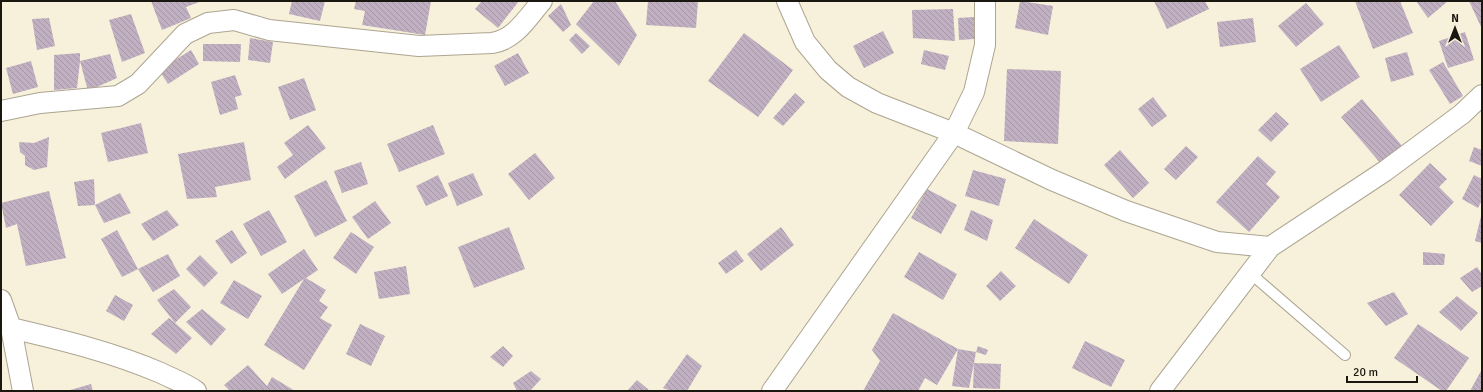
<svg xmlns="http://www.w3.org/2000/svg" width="1483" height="392" viewBox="0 0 1483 392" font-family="Signika,sans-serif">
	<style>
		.building { fill: url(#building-back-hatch) }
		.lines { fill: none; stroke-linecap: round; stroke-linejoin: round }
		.lane-casing { stroke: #aca591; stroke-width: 12 }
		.street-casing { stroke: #aca591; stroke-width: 22 }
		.lane { stroke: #fff; stroke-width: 10 }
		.street { stroke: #fff; stroke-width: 20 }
	</style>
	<defs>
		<pattern id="building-back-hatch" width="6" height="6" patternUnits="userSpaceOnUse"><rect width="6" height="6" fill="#c1b0c1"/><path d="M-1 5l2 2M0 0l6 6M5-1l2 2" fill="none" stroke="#a597a5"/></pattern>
	</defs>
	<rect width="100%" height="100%" fill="#f7f0da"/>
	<path class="building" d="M151,1H202L186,7L191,18L162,30Z
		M292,1H325L320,21L289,14Z
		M356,1H431L425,35L362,25L365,11L354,9Z
		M482,1H519L498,28L475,9Z
		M594,1H615L637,35L619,66L576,24Z
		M648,1H698L696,28L646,25Z
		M1020,1L1053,6L1048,35L1015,28Z
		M1154,1H1205L1209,9L1167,29Z
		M1355,1H1400L1413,33L1373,49Z
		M1416,1H1448L1428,18Z
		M1469,1H1482V29Z
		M1306,3L1324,24L1296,47L1278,26Z
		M561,4L571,25L563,32L548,16Z
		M953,9L955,41L913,38L912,10Z
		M131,14L145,53L122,62L109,20Z
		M974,17V39L959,40L958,18Z
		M49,18L55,46L37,50L32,19Z
		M1253,18L1256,42L1220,47L1217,22Z
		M883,31L894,53L864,68L853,46Z
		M1465,32L1474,60L1448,68L1439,41Z
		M576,33L590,46L582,54L569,40Z
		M744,33L793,70L758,117L708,81Z
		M250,38L273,42L270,63L248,60Z
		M203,44H241L240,62L203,61Z
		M1339,45L1360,77L1321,102L1300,69Z
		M191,50L199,64L168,84L159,70Z
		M924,50L949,56L945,70L921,64Z
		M1407,52L1414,75L1391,82L1385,58Z
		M80,53V61L110,54L117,78L88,91L80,61L77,88L54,90V55Z
		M518,53L529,73L505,86L494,66Z
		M31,61L38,87L13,94L6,68Z
		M1443,62L1463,96L1450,104L1429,70Z
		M1007,69L1061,71L1058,144L1004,141Z
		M235,75L242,95L235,97L238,109L220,115L211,82Z
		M304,78L316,110L290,120L278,87Z
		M795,93L805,102L783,126L773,118Z
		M1153,97L1167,116L1152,127L1138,109Z
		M1362,99L1403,147L1382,165L1341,117Z
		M1276,112L1289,124L1271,142L1258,130Z
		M141,123L148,153L108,162L101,133Z
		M308,125L326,148L285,179L277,167L293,155L284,143Z
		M433,125L445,154L399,172L387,144Z
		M49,137L47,167L34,170L25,165V156L20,152L19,142L34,143Z
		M244,142L251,180L215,187L217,197L187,199L178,154Z
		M1186,146L1198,157L1176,180L1164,169Z
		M1474,147L1482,150V166L1469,161Z
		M1120,150L1149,183L1133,198L1104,165Z
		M535,153L555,178L529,200L508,174Z
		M1258,156L1276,172L1266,184L1280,197L1249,232L1216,202Z
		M361,162L368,184L342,193L334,171Z
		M1430,163L1447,179L1439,187L1454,202L1431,226L1399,195Z
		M973,170L1006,179L999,206L965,196Z
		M473,173L483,195L457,206L448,183Z
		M438,175L448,196L426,206L416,186Z
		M1474,175L1482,179V200L1478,208L1462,199Z
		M94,179L95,205L78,206L74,182Z
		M326,180L347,221L315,237L294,196Z
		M927,189L957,205L941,234L911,218Z
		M49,191L66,258L26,266L17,224L6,228L1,203Z
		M120,193L131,213L104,223L95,205Z
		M375,201L391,223L368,239L352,217Z
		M167,210L179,225L153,241L141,224Z
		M269,210L287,242L261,256L243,224Z
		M971,210L993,220L987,241L964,230Z
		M1481,216H1482V243L1475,241Z
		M1034,219L1088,255L1069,284L1015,248Z
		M509,227L525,269L474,288L458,247Z
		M781,227L794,245L761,271L747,254Z
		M117,230L138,269L122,277L101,239Z
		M232,230L247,253L231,264L215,241Z
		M351,232L374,247L356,274L333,258Z
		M304,249L318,270L306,278L326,290L319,301L328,307L320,318L332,325L304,370L264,345L304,279L282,294L268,274Z
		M736,250L744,261L726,274L718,263Z
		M919,252L957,274L943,300L904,277Z
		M1423,252L1445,254L1444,265H1423Z
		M168,254L180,276L153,292L138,269Z
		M200,255L218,273L204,287L186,269Z
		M406,266L410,294L379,299L374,272Z
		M1477,267L1482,274V286L1472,292L1460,278Z
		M1001,271L1016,286L1000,301L986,286Z
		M234,280L262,296L248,319L220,303Z
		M174,289L191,307L175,323L192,338L176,354L151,334L169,318L175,323L157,300Z
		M1394,292L1408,314L1386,326L1367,303Z
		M115,295L133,305L124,321L106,311Z
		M1457,296L1478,313L1461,331L1439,312Z
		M202,309L226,329L211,346L186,322Z
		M893,313L958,349L937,385L925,378L918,391H863L880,361L872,350Z
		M360,324L385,336L371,366L346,354Z
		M1418,324L1469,358L1446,391H1442L1394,358Z
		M1085,341L1125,360L1111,387L1072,368Z
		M503,346L513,356L503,367L490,357Z
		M978,346L988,350L986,355L976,352Z
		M958,349L976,352L974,363L1001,364L1000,389L973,388L974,363L969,388L952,386Z
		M687,354L702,366L687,391H671L663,388Z
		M248,365L267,386L272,377L295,391H230L224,385Z
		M1482,369V391H1470Z
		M531,371L541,379L530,391H517L513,383Z
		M637,380L650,391H627Z
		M91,384L93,391H67Z"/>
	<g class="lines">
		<defs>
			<path id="lane" d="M1250,273L1345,355"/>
			<path id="street" d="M787,1L805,42L828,70L848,87L877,103L954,133L1052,180L1126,211L1217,242L1270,247
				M1,111L40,103L118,96L138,84L185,34L208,23L234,20L269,30L419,46L492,43C515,40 528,17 542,1
				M1,300L11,328L23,391
				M11,328C62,340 112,352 161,373C173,379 185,383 196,391
				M772,391L954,133L974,92L985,45V1
				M1160,391L1270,247L1385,171L1462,114L1482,95"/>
		</defs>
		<use href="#lane" class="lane-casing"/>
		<use href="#street" class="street-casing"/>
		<use href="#lane" class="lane"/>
		<use href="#street" class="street"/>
	</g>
	<rect width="1483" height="392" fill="none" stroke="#1a1710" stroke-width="4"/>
	<g transform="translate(1455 28)" stroke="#f7f0da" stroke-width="3" paint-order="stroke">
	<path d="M0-3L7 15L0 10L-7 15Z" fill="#1a1710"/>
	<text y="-6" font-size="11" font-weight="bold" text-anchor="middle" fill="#1a1710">N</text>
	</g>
	<path d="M1347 376v6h70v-6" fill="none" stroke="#1a1710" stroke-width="2"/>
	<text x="1353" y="376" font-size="12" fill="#1a1710" stroke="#f7f0da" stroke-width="3" paint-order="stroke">20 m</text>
</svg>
